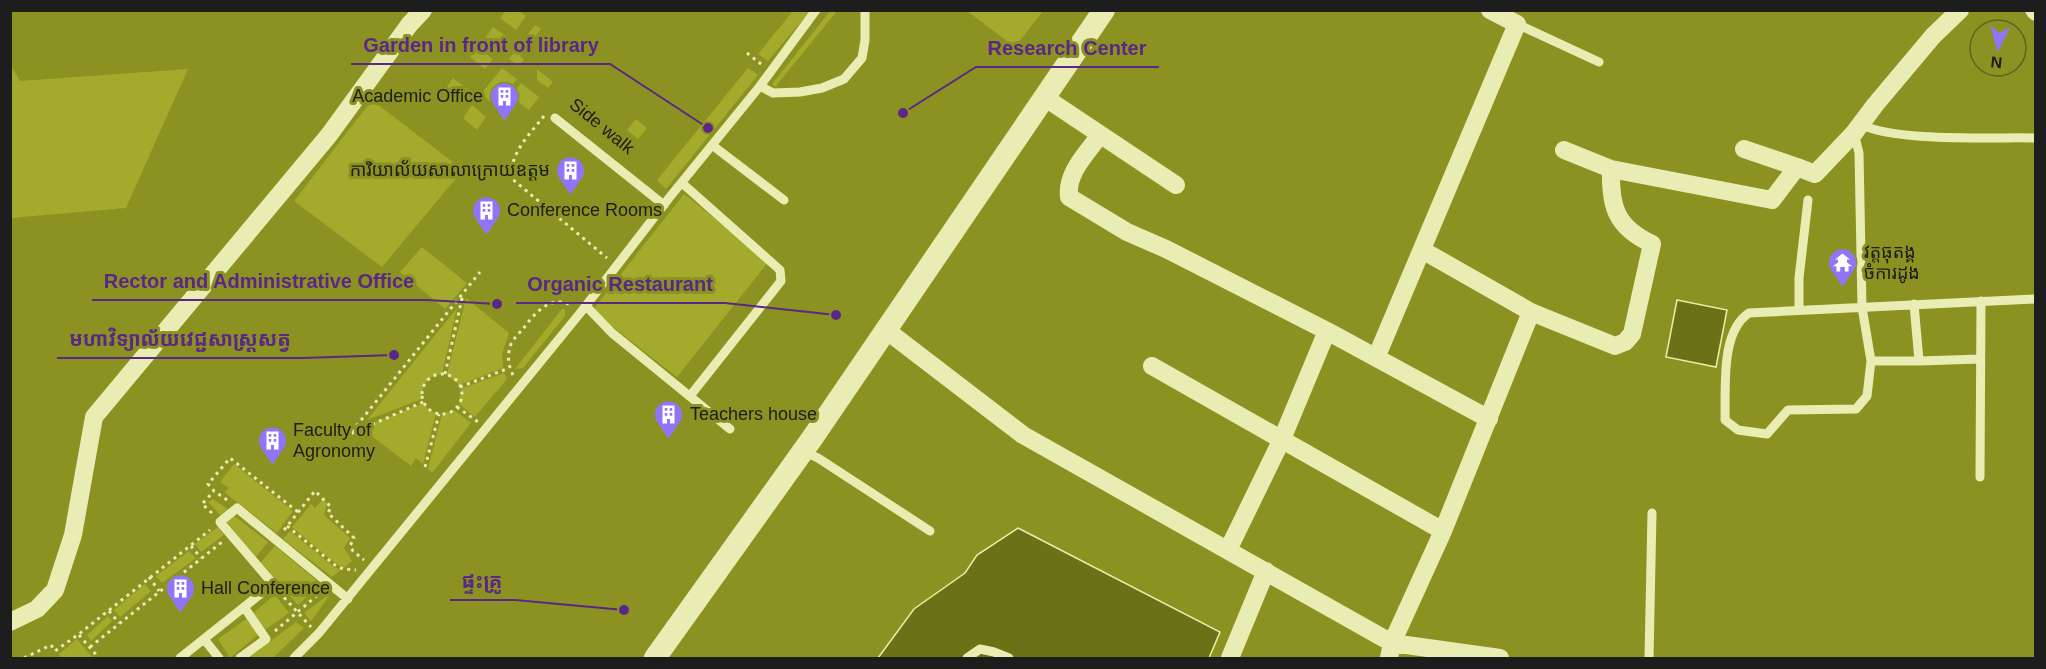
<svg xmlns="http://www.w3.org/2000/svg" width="2046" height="669" viewBox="0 0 2046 669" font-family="Arial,'Noto Sans Khmer',sans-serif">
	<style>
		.green { fill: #a4aa2b }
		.water { fill: #6b7117; stroke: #eceea7; stroke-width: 1.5 }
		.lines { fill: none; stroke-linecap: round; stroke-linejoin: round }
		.path { stroke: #eaedb3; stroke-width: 3; stroke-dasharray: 3 4.5; stroke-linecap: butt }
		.service { stroke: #eaedb3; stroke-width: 9 }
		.minor { stroke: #eaedb3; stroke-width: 18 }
		.tertiary { stroke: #eaedb3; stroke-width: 22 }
		.labels { text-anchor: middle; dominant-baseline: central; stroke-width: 6; stroke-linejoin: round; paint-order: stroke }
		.poi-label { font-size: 18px; fill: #1d1d1d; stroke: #8b9221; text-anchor: start }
		.street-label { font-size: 18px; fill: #1d1d1d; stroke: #8b9221 }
		.leader { fill: none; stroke: #5a2786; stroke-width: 2 }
		.callout-dot { fill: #5a2786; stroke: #8b9221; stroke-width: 2 }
		.callout-label { font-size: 20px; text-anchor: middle; font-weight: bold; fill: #5a2786; stroke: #8b9221; stroke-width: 6; stroke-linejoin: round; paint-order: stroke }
	</style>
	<rect width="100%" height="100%" fill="#8b9221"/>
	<path class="green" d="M506,10L519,11L526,16L516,30L500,18Z
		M831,10L837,11L775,87L772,84Z
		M793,11H810L768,61L758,54Z
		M967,11H1043L1015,47Z
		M535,25L541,29L520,56L524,59L519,66L509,59Z
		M493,27L509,38L501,49L486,37Z
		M477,47L493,59L485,69L470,57Z
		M11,66L20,81L188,69L126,208L11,218Z
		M502,68L517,79L496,106L481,94Z
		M748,68L758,75L666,189L657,180Z
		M537,69L553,82L548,88L537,80Z
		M453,78L469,90L461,99L446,88Z
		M521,83L539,97L529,110L511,96Z
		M372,100L463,170L382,267L294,201Z
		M472,105L486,117L477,130L463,118Z
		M636,119L647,128L638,139L627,130Z
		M684,194L769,261L677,377L592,311Z
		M422,247L467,283L445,309L400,272Z
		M466,298L509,333L502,354L503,368L459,385L447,375Z
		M457,308L442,374C428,376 421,385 422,399L367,420Z
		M562,309L565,310V316L523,368L515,369Z
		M504,373L507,379L475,417L459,404L461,389Z
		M424,403L429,410L436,413L423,464L416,458L411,466L361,428Z
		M454,410L471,423L432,473L428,469L442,414Z
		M234,464L293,511L277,533L224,492L229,488L220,482Z
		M213,499L229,510L221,516L208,502Z
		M323,499L327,503L324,515L350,538L344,548L352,561L344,568L331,560L292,527L311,504L315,508Z
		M233,515L268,542L255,558L226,521Z
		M218,527L224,535L201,552L195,544Z
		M290,531L334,567L341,570L332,577L283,539Z
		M275,546L321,584L298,605L260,563Z
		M189,551L196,558L162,583L156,576Z
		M145,584L151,591L120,617L114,610Z
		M332,592L311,621L304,613Z
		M275,595L289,613L265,630L252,614Z
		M108,616L112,621L91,641L87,635Z
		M246,619L259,634L230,658L218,639Z
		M296,622L304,628L273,658H248Z
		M77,639L93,658H61L59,654Z"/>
	<path class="water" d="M1677,300L1727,310L1716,367L1666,357Z
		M1018,528L1220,632L1209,658H878L914,609L965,573L977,555Z"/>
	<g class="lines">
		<path class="path" d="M747,53L761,64
			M544,116C529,135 510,153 511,178L607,258
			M422 394a20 20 0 1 1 40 0a20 20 0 1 1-40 0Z
			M445,374L463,294
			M513,375C508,365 507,355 511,344C514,338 519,333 523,329C534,314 551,293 572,306
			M460,387L509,368
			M423,402L350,434L480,272
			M457,407L478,422
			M425,467L439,414
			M227,500L214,491L208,484L230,458L298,512
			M212,513L202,504L214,491
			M287,526L335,565L343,569L356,570
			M284,530L315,491L331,507L328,513L354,538L350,546L353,551L364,560
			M191,546L201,558
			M149,577L159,591
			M279,592L311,627
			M109,611L119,623
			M275,631L320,593
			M79,635L99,658
			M90,647L222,542
			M24,658L51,645L55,651L79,634L210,530"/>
		<path class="service" d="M1517,24L1599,62
			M760,86L773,93L800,92L822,88L844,79L862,58L865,40V10
			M555,118L664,205
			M1861,124C1890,142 1997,137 2036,138
			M1854,133L1859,153L1862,307L1871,361
			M712,145L784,200
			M682,183L780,270L781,281L690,396
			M1914,304L1919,361L1980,359
			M586,306L612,333L730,429
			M1799,310V278L1808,200
			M1919,361H1871L1867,396L1856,409L1788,410L1767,434L1738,430L1725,420C1726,388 1720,332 1749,313L2036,299
			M803,451L818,458L930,531
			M1980,477L1981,301
			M204,639L219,658
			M180,658L273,584L220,522L237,508L348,599
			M240,658L266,639L244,607
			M294,658L319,633L581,312L669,198L760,86L816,10
			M967,658L980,649L994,652L1009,658
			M1649,658L1652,513"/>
		<path class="minor" d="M2034,10L2036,12
			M1044,97L1176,185
			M1100,135C1087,153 1066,173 1069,197L1127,232L1166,249L1327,331L1489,419
			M1744,149L1797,167
			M1564,150L1611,169L1772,200L1797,167L1815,174L1854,133L1875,105L1933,36L1960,10
			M1422,250L1531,312L1615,346L1625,342L1632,334L1652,244C1616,227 1610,207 1611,169
			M886,330L1023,435L1392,643L1500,658
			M1376,358L1517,24L1490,10
			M1152,366L1443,531
			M1228,550L1282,439L1327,331
			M10,622L37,609L55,590L73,535L94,417L329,135L409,25L423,10
			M1230,658L1266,571
			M1389,658L1392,643L1443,531L1531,312"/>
		<path class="tertiary" d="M655,658L813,437L1104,10"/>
	</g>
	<defs>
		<symbol id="building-pin" viewBox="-11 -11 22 30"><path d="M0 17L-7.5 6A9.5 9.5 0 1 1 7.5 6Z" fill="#9075f9" stroke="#8b9221"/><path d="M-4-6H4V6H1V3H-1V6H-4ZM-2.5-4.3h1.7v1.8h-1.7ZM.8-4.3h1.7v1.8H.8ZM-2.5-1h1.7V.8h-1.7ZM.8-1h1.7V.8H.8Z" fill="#fff"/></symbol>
		<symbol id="temple-pin" viewBox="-11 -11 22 30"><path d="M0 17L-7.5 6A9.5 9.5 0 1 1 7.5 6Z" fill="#9075f9" stroke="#8b9221"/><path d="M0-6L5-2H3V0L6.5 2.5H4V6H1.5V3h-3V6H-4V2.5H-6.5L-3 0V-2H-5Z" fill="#fff"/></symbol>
	</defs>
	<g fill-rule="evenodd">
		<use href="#building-pin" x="488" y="80" width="33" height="45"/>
		<use href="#building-pin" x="554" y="154" width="33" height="45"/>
		<use href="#building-pin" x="470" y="194" width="33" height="45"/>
		<use href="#temple-pin" x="1826" y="246" width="33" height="45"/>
		<use href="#building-pin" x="652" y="398" width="33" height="45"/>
		<use href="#building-pin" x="256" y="424" width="33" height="45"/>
		<use href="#building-pin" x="164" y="572" width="33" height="45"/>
	</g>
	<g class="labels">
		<g class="poi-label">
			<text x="483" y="96" text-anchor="end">Academic Office</text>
			<text x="550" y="170" text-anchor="end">ការិយាល័យសាលាក្រោយឧត្តម</text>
			<text x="507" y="210">Conference Rooms</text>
			<text x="1864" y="252">វត្តធុតង្គ<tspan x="1864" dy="21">ចំការដូង</tspan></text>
			<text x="690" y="414">Teachers house</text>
			<text x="293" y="430">Faculty of<tspan x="293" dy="21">Agronomy</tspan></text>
			<text x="201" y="588">Hall Conference</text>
		</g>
		<g class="street-label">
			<text transform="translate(602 126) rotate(39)">Side walk</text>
		</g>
	</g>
	<path class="leader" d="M708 128L610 64H351M903 113L976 67H1159M497 304L427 300H92M836 315L725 303H516M394 355L303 358H57M624 610L515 600H450"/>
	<g class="callout-dot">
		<circle cx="708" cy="128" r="6"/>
		<circle cx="903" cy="113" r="6"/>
		<circle cx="497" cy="304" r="6"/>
		<circle cx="836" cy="315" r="6"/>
		<circle cx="394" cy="355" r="6"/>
		<circle cx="624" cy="610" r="6"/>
	</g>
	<g class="callout-label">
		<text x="481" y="52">Garden in front of library</text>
		<text x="1067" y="55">Research Center</text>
		<text x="259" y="288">Rector and Administrative Office</text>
		<text x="620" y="291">Organic Restaurant</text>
		<text x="180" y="346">មហាវិទ្យាល័យវេជ្ជសាស្ត្រសត្វ</text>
		<text x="482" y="588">ផ្ទះគ្រូ</text>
	</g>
	<rect width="2046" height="669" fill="none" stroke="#1d1d1d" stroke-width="24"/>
	<g transform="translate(1998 48) rotate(186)"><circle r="28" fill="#8b9221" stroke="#5f631f" stroke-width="1.5"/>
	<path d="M0-4.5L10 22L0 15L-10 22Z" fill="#9075f9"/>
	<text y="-9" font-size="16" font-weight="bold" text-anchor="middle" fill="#1d1d1d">N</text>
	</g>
</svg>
